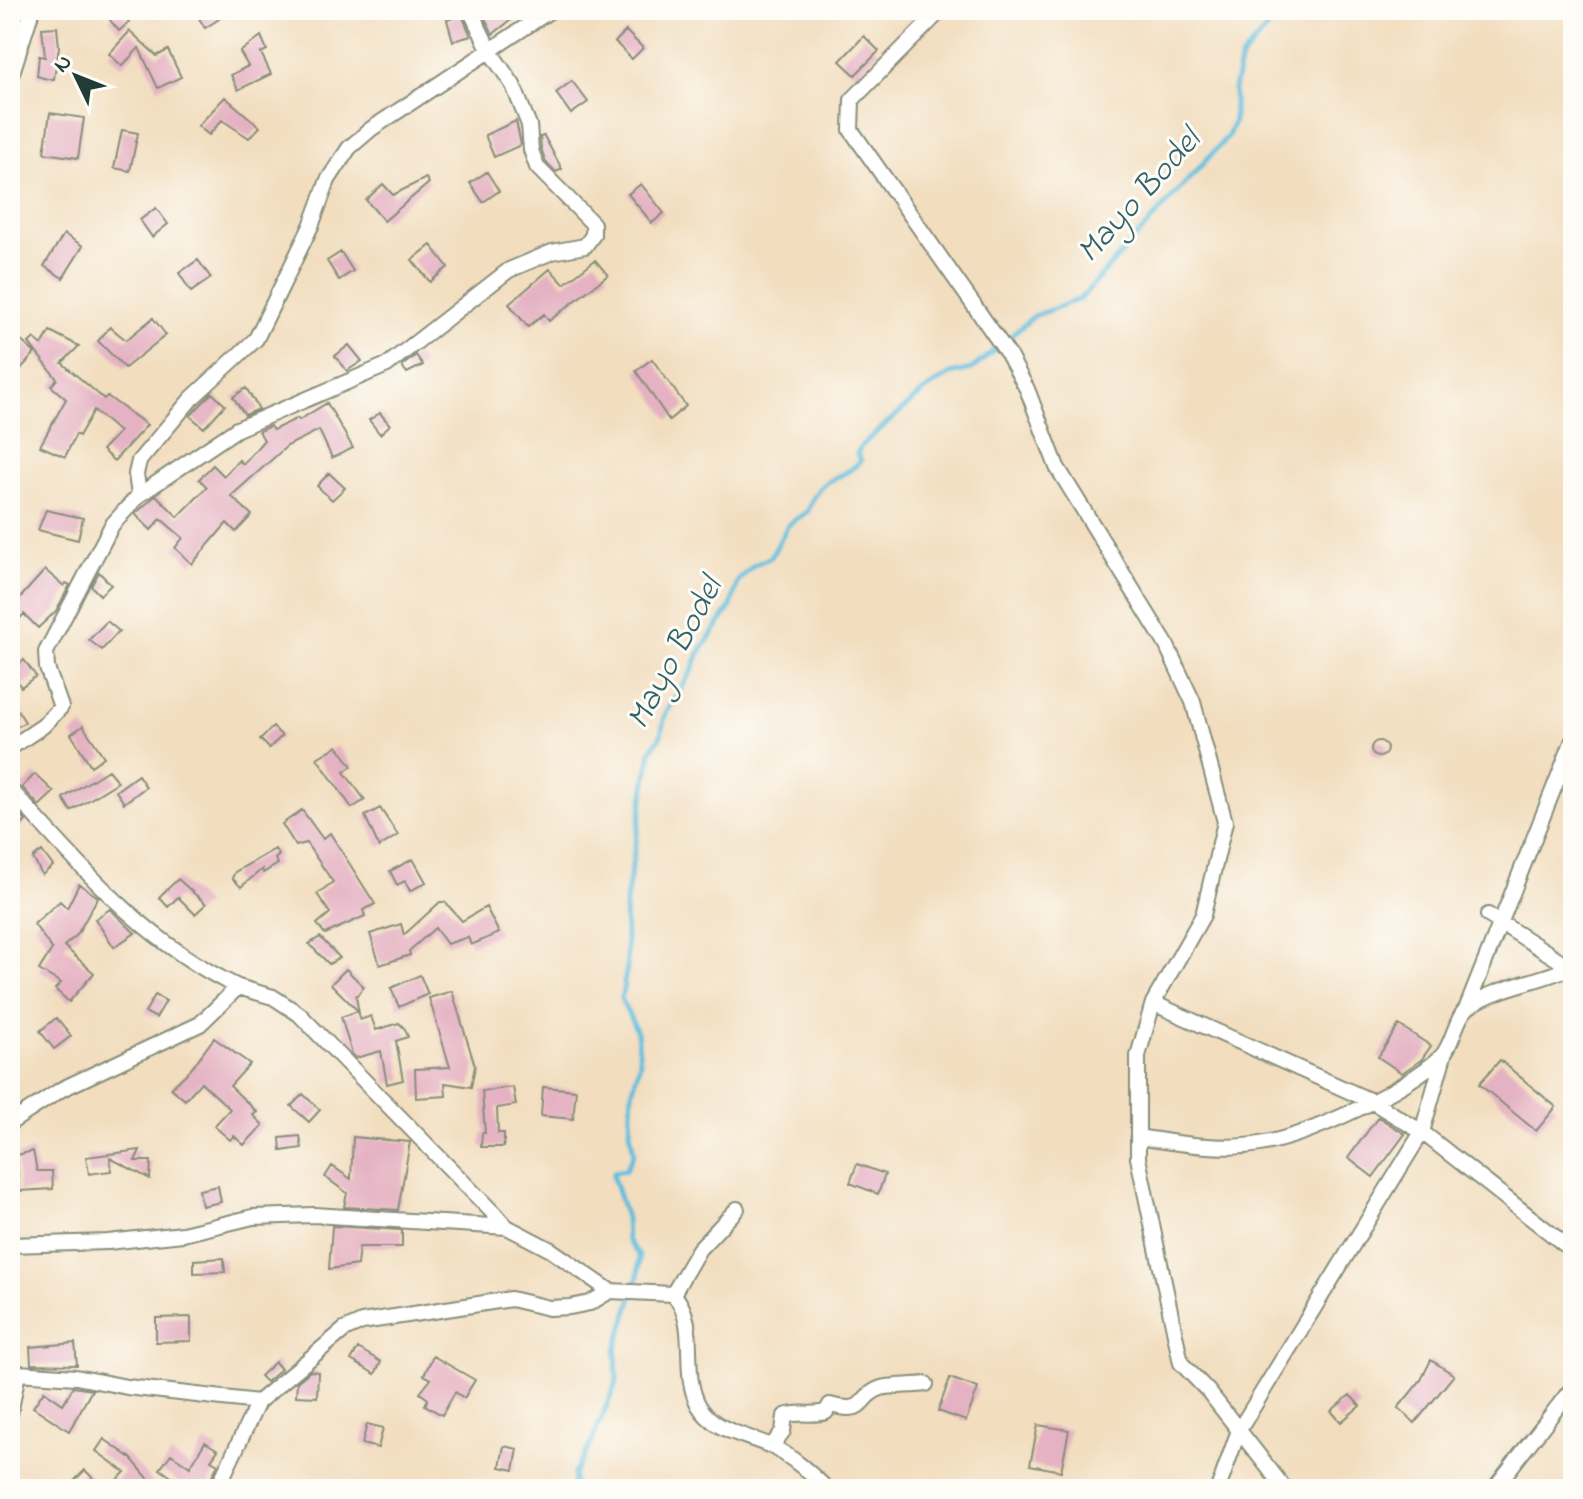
<svg xmlns="http://www.w3.org/2000/svg" width="1583" height="1499" viewBox="0 0 1583 1499" font-family="'Indie Flower',sans-serif">
	<style>
		.lines { fill: none; stroke-linecap: round; stroke-linejoin: round }
		.stream { stroke: #5dbcdb; stroke-width: 5 }
		.building { fill: #e5b2c3 }
		.street-casing { stroke: #888e7a; stroke-width: 18 }
		.street { stroke: #fff; stroke-width: 14 }
		.labels { text-anchor: middle; dominant-baseline: central; stroke-width: 6; stroke-linejoin: round; paint-order: stroke }
		.water-label { font-size: 34px; font-style: italic; fill: #326366; stroke: #fdfcf7 }
	</style>
	<rect width="100%" height="100%" fill="#fdfcf7"/>
	<filter id="ink" filterUnits="userSpaceOnUse"><feTurbulence type="fractalNoise" baseFrequency=".0125" numOctaves="2"/><feDisplacementMap in="SourceGraphic" scale="16" xChannelSelector="R" yChannelSelector="G"/><feConvolveMatrix kernelMatrix="1 2 1 2 8 2 1 2 1" color-interpolation-filters="sRGB"/></filter>
	<filter id="wash" filterUnits="userSpaceOnUse"><feTurbulence type="fractalNoise" baseFrequency=".006" numOctaves="4" result="noise"/><feDisplacementMap in="SourceGraphic" scale="32" xChannelSelector="R" yChannelSelector="G"/><feGaussianBlur stdDeviation="1.8" result="paint"/><feColorMatrix in="noise" values="0 0 0 0 0 0 0 0 0 0 0 0 0 0 0 0 0 1.4 0 .05"/><feComposite in="paint" operator="in"/></filter>
	<g filter="url(#wash)">
		<rect width="100%" height="100%" fill="#f2debf"/>
		<g class="lines">
			<path class="stream" d="M573,1489L574,1473L590,1446L617,1381L616,1350L638,1277L639,1256L627,1240L626,1218L613,1177L614,1172L626,1170L634,1153L630,1132L632,1093L640,1063L637,1032L621,999L627,968L625,907L651,751L661,735L665,715L692,671L699,653L731,606L738,581L754,565L771,557L788,525L808,511C821,470 840,485 861,460L857,453L862,445L924,391L950,374L972,369L1034,316L1080,299L1228,136L1234,121V89L1241,58L1283,10"/>
		</g>
		<g id="blocks">
			<path class="building" d="M194,10H214L219,19L205,28Z
				M481,10H524L493,34Z
				M119,11L129,22L119,31L109,19Z
				M462,15L471,36L453,41L447,20Z
				M57,27L59,47L54,79H47L37,76L39,56L45,57L42,28Z
				M130,31L157,56L168,50L181,77L158,88L139,48L122,66L109,54Z
				M626,31L643,48L632,59L615,42Z
				M261,36L267,50L261,53L271,74L238,90L231,75L248,66L240,52Z
				M864,36L879,51L855,75L840,61Z
				M572,81L588,102L571,114L556,93Z
				M225,97L260,127L249,138L222,120L209,135L198,126Z
				M50,113L84,118L78,158L44,153Z
				M516,121L521,145L494,157L485,135Z
				M122,130L138,133L130,171L114,168Z
				M544,136L562,169L556,172L546,162L541,148L540,137Z
				M487,172L499,191L483,202L470,183Z
				M426,178L429,183L384,221L366,200L383,184L393,195Z
				M641,184L664,213L652,223L628,194Z
				M156,208L168,224L152,237L140,220Z
				M64,234L83,246L63,278L44,266Z
				M431,245L448,267L430,282L412,260Z
				M341,252L353,271L339,280L327,261Z
				M198,260L211,278L191,292L179,273Z
				M595,260L608,275L549,321L544,314L528,327L509,304L550,269L564,284Z
				M153,318L166,335L125,368L98,341L110,327L126,340Z
				M50,331L79,346L62,363L104,399L107,396L147,425L114,461L102,450L119,432L94,410L79,436L76,434L65,457L40,446L66,399L51,386L57,379L29,343L34,338L42,345Z
				M19,339L35,353L10,381V349Z
				M349,345L362,361L347,371L335,356Z
				M416,355L423,365L407,373L402,366Z
				M652,359L686,406L669,420L636,371Z
				M246,388L259,409L245,415L233,397Z
				M212,393L225,405L204,428L190,416Z
				M327,403L353,448L332,458L319,430L287,446L231,496L252,515L236,532L227,523L192,564L175,548L183,538L161,519L151,530L135,514L156,495L178,517L207,487L199,479L213,465L224,476L239,460L243,464L264,440L259,431L270,426L273,430L298,418L299,420Z
				M380,413L390,425L380,434L369,420Z
				M329,473L345,488L332,500L317,486Z
				M46,510L83,518L78,540L38,530Z
				M45,570L64,586L66,583L70,585L56,611L38,628L24,614L10,629V609Z
				M99,572L111,585L100,595L91,586Z
				M107,621L119,631L102,650L89,640Z
				M24,660L36,676L21,687L10,670Z
				M10,698L25,722L10,731Z
				M83,726L104,757L91,766L71,734Z
				M273,727L282,736L269,748L260,739Z
				M1371 749a8 8 0 1 1 16 0a8 8 0 1 1-16 0Z
				M337,746L352,766L344,772L365,800L352,808L317,758Z
				M108,770L118,782L71,811L63,798Z
				M35,774L54,792L39,806L22,787Z
				M138,775L146,787L124,803L116,791Z
				M10,804L26,821L10,838Z
				M380,808L398,835L379,847L365,816Z
				M302,810L323,839L330,833L375,904L363,910L365,916L325,934L317,924L330,913L317,894L333,882L306,843L296,846L282,824Z
				M275,849L279,855L275,859L278,864L263,873L262,869L241,887L232,878L235,872Z
				M42,851L53,866L42,875L33,858Z
				M413,859L426,882L410,891L405,881L397,885L390,871Z
				M178,879L206,904L195,914L178,897L168,907L159,897Z
				M79,884L98,897L77,935L64,946L94,973L69,1002L55,989L61,983L39,970L52,949L34,924L60,901L67,908Z
				M440,902H445L462,921L486,907L499,933L471,945L468,937L447,944L435,928L409,951L410,955L380,965L370,934L401,924L404,935Z
				M110,909L135,933L114,947L95,919Z
				M320,937L340,958L329,964L309,944Z
				M346,969L364,987L356,996L360,1020L371,1016L376,1030L399,1023L405,1029L408,1037L396,1041L403,1080L387,1084L381,1051L356,1058L352,1054L341,1017L358,1011L331,984Z
				M420,975L428,994L399,1007L391,988Z
				M452,991L475,1066L471,1087L445,1083L446,1096L416,1098L415,1069L450,1067L429,998Z
				M155,995L166,1001L156,1018L145,1012Z
				M56,1018L71,1036L54,1049L40,1031Z
				M1399,1025L1431,1046L1421,1060L1402,1073L1378,1057Z
				M214,1038L250,1064L230,1086L257,1112L253,1115L263,1125L244,1145L234,1136L230,1140L214,1126L230,1109L201,1082L185,1100L171,1088L191,1069Z
				M1500,1060L1556,1107L1536,1131L1479,1084Z
				M513,1087L516,1105L497,1108L498,1133H504V1147H481L482,1133H485L482,1091Z
				M543,1087L576,1090L573,1119L541,1116Z
				M303,1094L320,1110L309,1122L291,1106Z
				M1378,1117L1405,1134L1373,1177L1348,1158Z
				M300,1136L302,1148L281,1151L280,1138Z
				M353,1137L410,1142L398,1210L344,1207L347,1193L325,1177L332,1166L351,1179Z
				M140,1150L135,1161H151L150,1179L110,1158L111,1171L89,1174L86,1157Z
				M33,1151L37,1171H52L53,1189L19,1191L17,1155Z
				M857,1164L885,1174L878,1194L850,1183Z
				M218,1186L221,1202L202,1206L199,1190Z
				M332,1226L402,1230V1247H359L357,1265L329,1269Z
				M224,1258L225,1272L194,1273V1260Z
				M191,1317V1341L156,1342V1318Z
				M75,1343L77,1365L31,1364L30,1347Z
				M358,1348L381,1362L375,1374L351,1360Z
				M433,1356L475,1380L464,1398L455,1392L442,1415L425,1405L428,1399L420,1393L431,1379L424,1375Z
				M1431,1360L1454,1375L1415,1423L1398,1408L1421,1380Z
				M275,1362L281,1369L266,1382L260,1376Z
				M310,1371L318,1372L317,1397L296,1396L297,1382Z
				M950,1378L978,1388L966,1421L938,1411Z
				M73,1387L92,1390L69,1431L33,1407L44,1391L63,1404Z
				M1350,1395L1360,1406L1341,1422L1331,1411Z
				M367,1424L383,1428L378,1448L362,1444Z
				M1038,1425L1069,1430L1061,1471L1030,1465Z
				M104,1439L131,1458L157,1489H149L139,1482L132,1489H109L125,1472L96,1451Z
				M205,1442L218,1450L211,1460L218,1464L207,1487L177,1489L181,1484L160,1469L171,1454L190,1467Z
				M504,1446L518,1449L514,1470L500,1467Z
				M85,1470L103,1489H79L73,1482Z"/>
		</g>
	</g>
	<g filter="url(#ink)">
		<use href="#blocks" fill-opacity="0" stroke="#888e7a" stroke-width="2"/>
		<g class="lines">
			<defs>
				<path id="street" d="M941,10L852,100L851,130L1008,354L1027,389L1057,467L1166,644L1193,702L1225,822L1203,915L1153,1003L1138,1056V1158L1181,1363L1208,1391L1285,1489
					M10,79L32,10
					M139,495L136,474L139,461L191,399L256,339L311,226L328,180L349,148L371,129L551,10
					M10,748L43,726L61,707L47,668L46,652L112,525L139,495L237,429L387,365L509,270L552,252L585,246L593,235V224L537,167L531,150L529,125L513,85L491,53L470,10
					M10,789C81,866 142,941 238,987
					M1488,915L1573,969
					M1153,1003L1371,1101L1422,1132L1573,1251
					M1467,1007L1573,740
					M10,1123L62,1089L200,1024L238,987L273,997L299,1014L507,1227
					M1138,1137C1177,1143 1220,1151 1260,1144C1309,1136 1404,1091 1441,1057C1454,1044 1455,1015 1471,1005C1502,985 1540,982 1573,966
					M10,1245L108,1242L183,1234L253,1217L314,1215L507,1227L551,1250L610,1291L673,1294C701,1324 679,1371 699,1406C715,1433 749,1435 773,1447C794,1458 811,1474 827,1489
					M673,1294L699,1249L737,1209
					M18,1373L76,1377L127,1387L258,1402L344,1330L362,1322L511,1299L549,1308L570,1307L590,1303L610,1291
					M10,1414L18,1373L10,1370
					M772,1446L783,1431L785,1416C799,1411 812,1416 826,1412L830,1405C870,1415 855,1397 881,1388C890,1385 914,1386 926,1384
					M217,1489L258,1402
					M1218,1489L1239,1430L1422,1132L1444,1055
					M1494,1489L1573,1387"/>
			</defs>
			<use href="#street" class="street-casing"/>
			<use href="#street" class="street"/>
		</g>
	</g>
	<g class="labels">
		<g class="water-label">
			<text transform="translate(1140 197) rotate(-48)">Mayo Bodel</text>
			<text transform="translate(676 654) rotate(-62)">Mayo Bodel</text>
		</g>
	</g>
	<rect width="1583" height="1499" fill="none" stroke="#fdfcf7" stroke-width="40"/>
	<g transform="translate(76 76) rotate(313)" stroke="#fdfcf7" stroke-width="6" paint-order="stroke">
	<path d="M0-6L14 30L0 20L-14 30Z" fill="#1f3d34"/>
	<text y="-12" font-size="22" font-weight="bold" text-anchor="middle" fill="#1f3d34">N</text>
	</g>
</svg>
